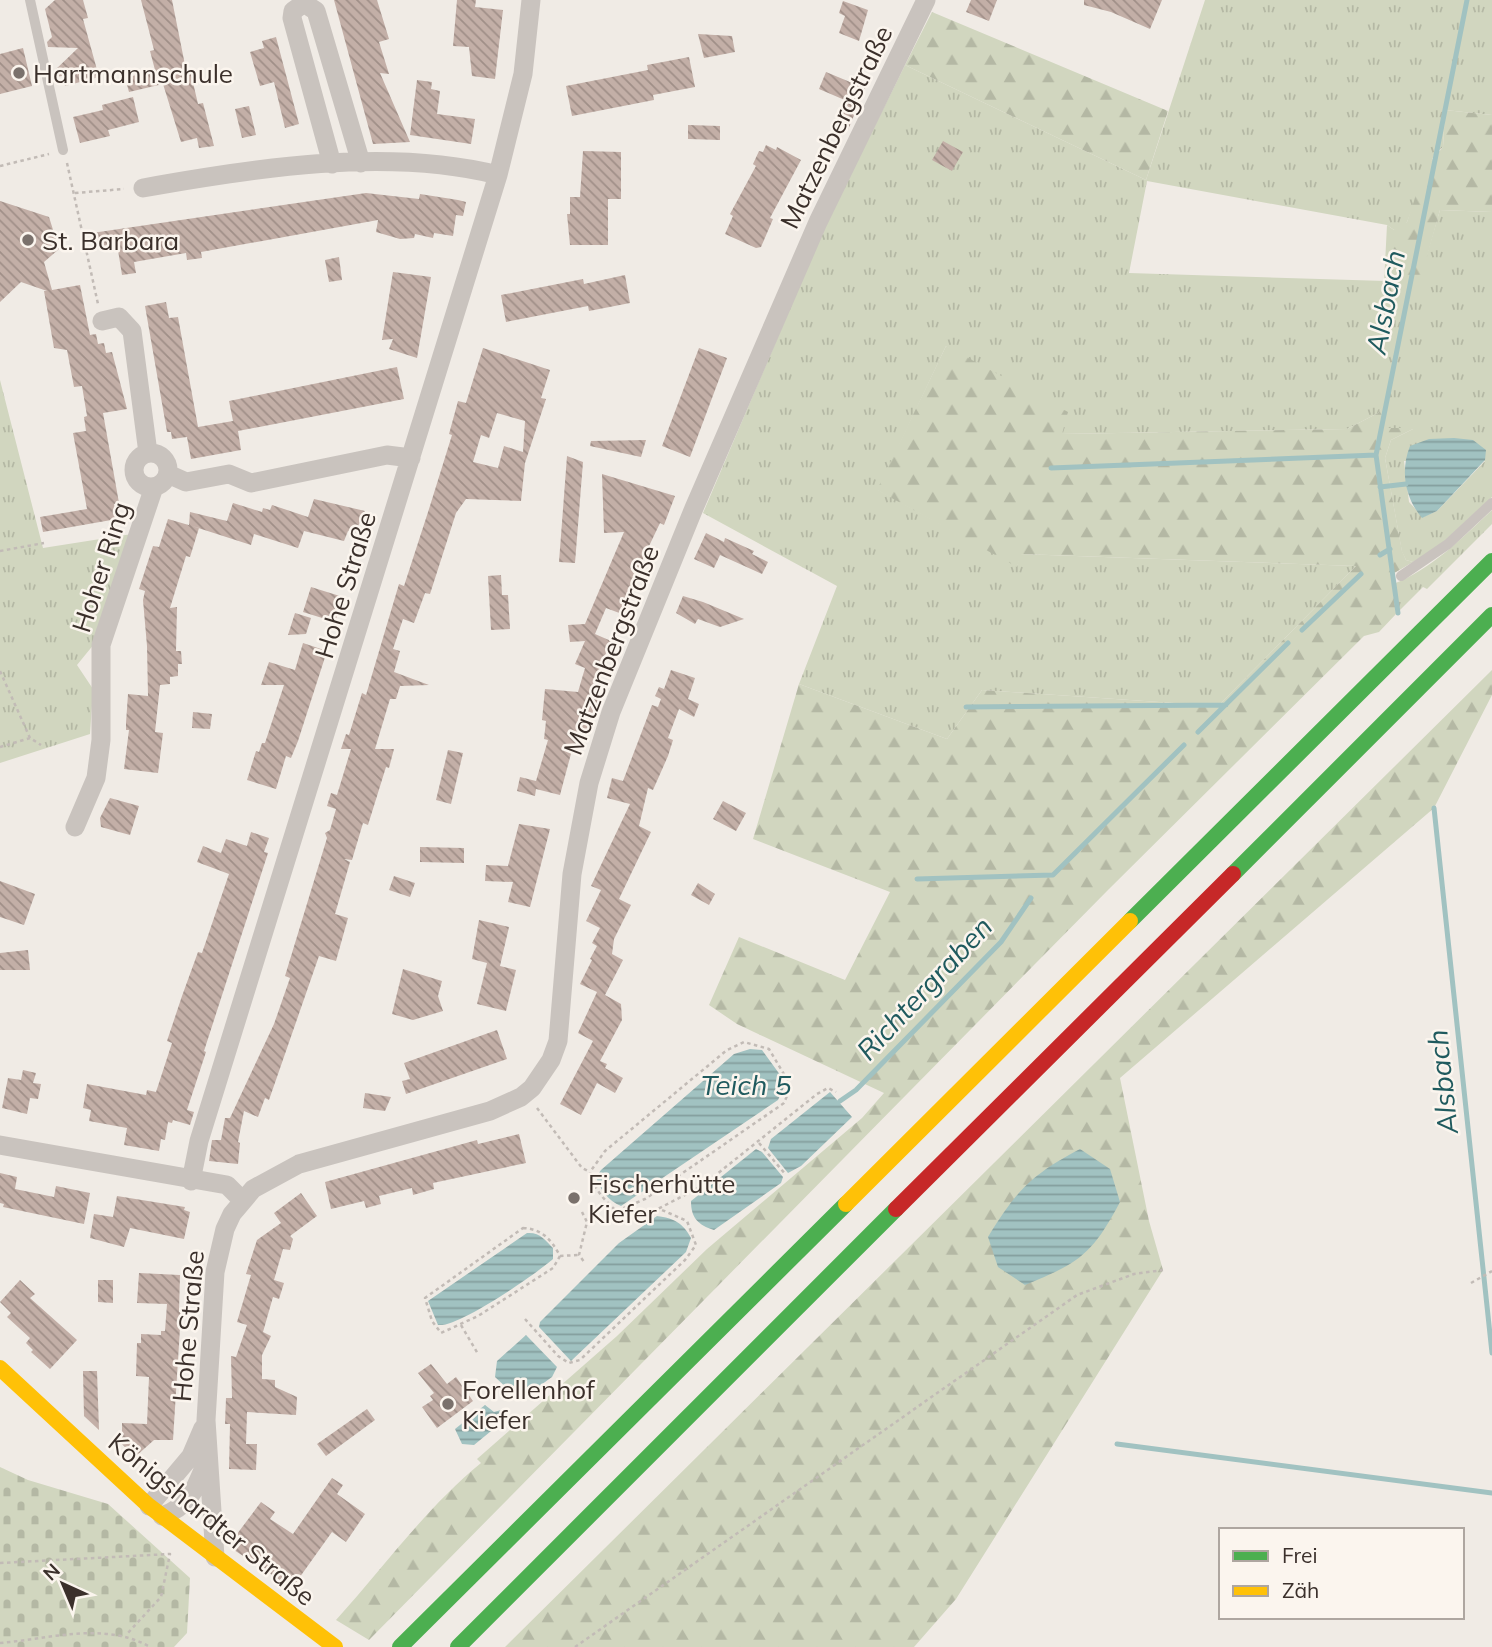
<svg xmlns="http://www.w3.org/2000/svg" width="1492" height="1647" viewBox="0 0 1492 1647" font-family="Mulish,sans-serif">
	<style>
		.grass { fill: url(#grass-tufts); fill-rule: evenodd }
		.forest { fill: url(#forest-firs) }
		.cemetery { fill: url(#cemetery-stones) }
		.water { fill: url(#water-rules) }
		.lines { fill: none; stroke-linecap: round; stroke-linejoin: round }
		.stream { stroke: #a1c2c1; stroke-width: 5 }
		.building { fill: url(#building-back-hatch); fill-rule: evenodd }
		.path { stroke: #c2bbb6; stroke-width: 2.5; stroke-dasharray: 3.5 3.5; stroke-linecap: butt }
		.lane { stroke: #c9c3be; stroke-width: 10 }
		.street { stroke: #c9c3be; stroke-width: 19 }
		.fast { stroke: #4caf50; stroke-width: 16 }
		.slow { stroke: #ffc107; stroke-width: 16 }
		.jam { stroke: #c62828; stroke-width: 16 }
		.poi-dot { fill: #7a716c; stroke: #fbf5ee; stroke-width: 2.5 }
		.labels { text-anchor: middle; dominant-baseline: central; stroke-width: 5; stroke-linejoin: round; paint-order: stroke }
		.poi-label { font-size: 26px; fill: #3b302b; stroke: #fbf5ee; text-anchor: start }
		.street-label { font-size: 26px; fill: #3b302b; stroke: #fbf5ee }
		.water-label { font-size: 28px; font-style: italic; fill: #1f5a5e; stroke: #fbf5ee }
	</style>
	<defs>
		<pattern id="grass-tufts" width="24" height="20" patternUnits="userSpaceOnUse" patternTransform="scale(1.75)"><rect width="24" height="20" fill="#d1d6bf"/><path d="M3 7l-1-3M5 7V3M7 7l1-3M15 17l-1-3M17 17v-4M19 17l1-3" fill="none" stroke="#b4b8a4"/></pattern>
		<pattern id="forest-firs" width="22" height="20" patternUnits="userSpaceOnUse" patternTransform="scale(1.75)"><rect width="22" height="20" fill="#d1d6bf"/><path d="M5 1l3.5 6h-7zM16 11l3.5 6h-7z" fill="#b4b8a4"/></pattern>
		<pattern id="cemetery-stones" width="16" height="16" patternUnits="userSpaceOnUse" patternTransform="scale(1.75)"><rect width="16" height="16" fill="#d1d6bf"/><path d="M2 7V4a2 2 0 0 1 4 0v3zM10 15v-3a2 2 0 0 1 4 0v3z" fill="#b4b8a4"/></pattern>
		<pattern id="water-rules" width="6" height="5" patternUnits="userSpaceOnUse" patternTransform="scale(1.75)"><rect width="6" height="5" fill="#a1c2c1"/><path d="M0 2.5h6" fill="none" stroke="#849e9d"/></pattern>
		<pattern id="building-back-hatch" width="6" height="6" patternUnits="userSpaceOnUse" patternTransform="scale(1.75)"><rect width="6" height="6" fill="#c3afa7"/><path d="M-1 5l2 2M0 0l6 6M5-1l2 2" fill="none" stroke="#a08f88"/></pattern>
	</defs>
	<rect width="100%" height="100%" fill="#f0ebe5"/>
	<path class="grass" d="M1205,0H1492V115L1445,110L1443,147L1434,155L1407,222L1401,229L1394,230L1387,225L1147,181L1129,273L1419,282L1440,210L1492,212V497L1437,548L1413,562L1406,560L1402,552L1385,458L1391,440L1413,429H1381L1386,403L1378,413L1347,429L1061,434L946,346L878,490L1017,566L1020,554L1356,566L1218,706L982,690L947,739L799,684L837,586L703,513L825,226L905,65L1146,180ZM1404,461H1485L1437,511L1423,517L1409,502Z
		M0,380L43,548L132,534L99,638L77,665L93,689L90,734L0,763Z
		M1492,510V524L1427,589L1423,587L1396,614L1393,584C1431,570 1463,537 1492,510Z"/>
	<path class="forest" d="M932,12L1168,111L1146,180L905,65Z
		M1445,110L1492,115V212L1440,210L1420,282L1384,283L1387,225L1394,230L1407,222L1425,168L1443,147Z
		M946,346L1068,412L1062,434L1347,429L1378,413L1387,400L1381,428H1415L1391,440L1385,458L1402,551L1406,560L1413,562L1391,575L1396,614L1379,632L1364,636L1108,890L369,1640L336,1620C384,1567 425,1509 481,1463L477,1459L617,1336L707,1249L862,1118L884,1093L737,1024L709,1005L739,937L845,980L890,892L753,839L799,684L947,739L982,690L1218,706L1356,566L1021,554L1017,567L877,490Z
		M1492,670V695L1434,808L1120,1078L1149,1221L1163,1270L956,1599L914,1647H505Z"/>
	<path class="cemetery" d="M0,1467L28,1480L108,1504L190,1578L187,1633L174,1647H0Z"/>
	<path class="water" d="M1454,438L1473,440L1486,450L1485,460L1437,511L1422,518C1405,498 1400,471 1410,446L1429,439Z
		M750,1049L762,1050L786,1083L778,1100L621,1206C608,1201 600,1189 596,1177L601,1170L734,1054Z
		M830,1092L852,1117L801,1166L788,1173L768,1148L771,1139Z
		M756,1149L762,1152L783,1177L781,1183L714,1230C698,1225 691,1218 691,1201Z
		M1080,1149L1110,1169L1120,1202C1092,1255 1079,1263 1025,1285L998,1267L988,1237C1017,1190 1031,1175 1080,1149Z
		M657,1216C674,1218 683,1223 691,1238L686,1252L571,1361L539,1327L540,1322L619,1243Z
		M527,1233C540,1232 545,1240 553,1248V1259C536,1274 458,1328 438,1325L428,1301Z
		M526,1335L557,1367L552,1377L524,1397L512,1393L495,1377L497,1361Z
		M485,1405L494,1412L501,1410L507,1418L474,1445L462,1444L455,1429Z"/>
	<g class="lines">
		<path class="stream" d="M1051,468L1376,455
			M1380,487L1406,484
			M1380,555L1390,549
			M1398,613L1376,455L1467,0
			M1302,630L1361,574
			M966,707L1226,705
			M1198,732L1288,643
			M1434,808L1492,1353
			M917,879L1053,875L1184,745
			M840,1101L856,1090L1001,942L1031,898
			M1117,1444L1492,1493"/>
	</g>
	<path class="building" d="M55,0H83L88,18L83,19L99,77L65,86L62,76L55,77L53,72L78,48L48,47L47,42L52,37L45,9Z
		M141,0H172L187,75L191,74L198,104L203,103L214,146L199,148L197,138L181,142L163,84L129,92L125,78L155,70L150,51L154,50Z
		M334,0H377L389,39L379,42L389,74L380,73L410,142L373,144Z
		M457,0H476L475,7L503,10L495,79L472,76L469,47L453,46Z
		M971,0H997L989,21L966,12Z
		M1084,0H1162L1150,29L1111,12L1084,5Z
		M843,1L868,10L859,41L839,33L845,16L839,13Z
		M698,34L732,36L735,52L704,58Z
		M276,37L299,124L285,128L274,82L260,86L250,52L264,48L262,41Z
		M23,48L32,86L0,94V54Z
		M689,57L695,87L653,95L654,100L572,116L566,86L648,70L647,65Z
		M826,72L850,82L852,78L867,84L848,130L837,125L847,101L819,89Z
		M417,80L432,82L431,89L440,91L437,114L475,119L471,144L410,135Z
		M133,97L139,122L108,130L110,136L80,143L73,117L103,110L102,105Z
		M249,106L256,135L242,138L235,109Z
		M688,125L720,126V140L688,139Z
		M943,141L963,152L952,171L932,160Z
		M766,145L776,150L777,147L801,160L770,218L773,219L761,247L756,248L725,234L733,216L730,214L756,166L753,164L759,151L763,152Z
		M583,151L621,152V199H608V245H570L567,214H570V197H580Z
		M366,193L419,199L420,194L458,200L466,202L463,216L456,215L453,236L434,233L433,238L415,234L414,238L400,239L376,232L378,220L201,252L202,258L187,260L186,253L134,262L136,273L122,275L117,244L95,247L92,233Z
		M0,201L49,217L59,249L44,262L52,290L80,285L90,335L96,334L98,344L104,343L106,353L112,352L127,409L103,413L119,503L114,504L117,519L43,532L40,517L87,509L73,433L86,431L84,417L87,416L82,386L74,387L67,350L54,348L44,291H47L21,282L0,302Z
		M339,257L342,280L329,282L325,260Z
		M393,272L431,277L417,358L389,349L393,339L382,340Z
		M625,275L630,303L589,311L588,306L506,322L501,295L583,279L584,284Z
		M166,302L169,318L178,317L198,427L233,421L229,401L397,367L404,399L238,431L241,450L191,459L187,437L172,439L171,432H167L145,306Z
		M483,348L550,370L541,398L546,399L525,463L521,501L466,499L456,513L430,594L425,593L414,623L403,619L393,649L400,651L394,672L429,685L400,686L396,699H390L375,749H394L389,768L386,767L368,825L363,823L352,860L344,859L350,862L335,914L348,918L336,961L319,956L269,1100L265,1098L258,1117L244,1111L238,1142L240,1143L238,1164L209,1161L212,1140H221L225,1118H230L274,1024L290,978L285,976L327,838L325,833L330,830L336,809L327,806L331,793L337,795L351,749H341L346,734L349,735L362,693L366,695L399,584L404,586L429,509L452,435L449,434L458,401L466,403ZM497,413L525,421L523,452L504,446L498,468L473,462L481,435L489,438Z
		M699,348L727,358L690,457L662,446Z
		M646,440L641,457L590,446L591,441Z
		M567,456L583,462L575,563L559,562Z
		M602,474L675,496L664,525L660,523L641,563L622,614L606,608L595,634L611,641L590,692L601,696L580,753L572,750L560,795L536,789L535,796L517,791L520,777L536,781L548,740L544,739L546,721L542,720L545,689L578,692L585,668L575,664L585,641L570,642L568,625L585,624L624,532L604,533Z
		M314,499L365,511L355,533L348,531L344,541L304,531L298,548L254,534L251,545L189,525L190,512L227,521L233,503L262,512L263,508L270,510L272,505L308,517Z
		M168,519L199,528L190,557L186,556L170,608L177,607L176,651H181L182,664H178V676L170,677V684L160,685L155,732L163,733L158,773L124,769L129,730H126V723L128,694L148,696L147,646L143,600L145,591L139,589L153,546L159,547Z
		M706,533L724,542L725,538L754,551L752,554L768,562L762,574L720,555L714,568L694,559Z
		M501,575L502,595H508L510,629L491,630L488,576Z
		M311,587L343,597L335,622L303,612Z
		M683,596L703,602L744,619L720,627L698,619L695,624L676,613Z
		M295,613L311,618L306,634L288,635Z
		M303,643L327,651L298,741L291,758L286,756L276,789L247,780L256,751L259,752L262,743H265L284,685H261L269,662L295,670Z
		M671,670L695,678L688,699L699,704L694,717L679,709L668,738L673,740L668,756L653,790L648,788L639,826L651,832L619,899L631,905L614,939L612,954L623,960L605,995L621,1004L622,1020L600,1061L607,1064L605,1068L623,1078L615,1093L597,1083L581,1115L560,1104L593,1041L578,1033L597,992L580,984L592,960L590,959L597,946L592,943L600,928L586,921L601,890L591,886L630,804L607,798L612,778L623,781L652,705L658,707L661,699L655,696L659,687L664,689Z
		M193,712L212,714L210,729L192,728Z
		M448,750L463,753L451,804L436,800Z
		M110,798L139,806L130,835L101,827L100,818Z
		M723,801L746,813L736,831L713,819Z
		M519,824L550,829L530,907L508,902L513,882L485,881L486,865L508,866Z
		M251,832L269,838L264,852L268,853L204,1051L206,1052L187,1110L194,1112L190,1125L173,1120L172,1123L168,1122L165,1140L161,1139L159,1151L124,1145L127,1128L89,1121L91,1110L83,1108L87,1084L146,1095L147,1090L156,1092L172,1043L167,1041L182,996L198,952L202,953L229,874L197,862L203,846L221,853L226,839L247,846Z
		M420,847L464,848V863L420,862Z
		M394,876L415,883L410,897L389,890Z
		M0,881L35,894L24,925L0,917Z
		M698,883L715,894L709,905L691,895Z
		M479,920L509,927L500,966L516,970L506,1011L477,1004L487,963L472,959Z
		M28,950L30,970H0V953Z
		M403,969L442,981L438,996L443,1011L413,1020L392,1014Z
		M497,1030L507,1059L406,1094L402,1081L410,1079L404,1063Z
		M23,1070L36,1073L33,1083L41,1084L38,1099L30,1098L27,1114L2,1108L8,1078L21,1080Z
		M365,1093L391,1097L385,1111L363,1108Z
		M519,1134L526,1163L433,1183L434,1189L413,1195L412,1188L379,1196L381,1204L366,1208L364,1201L331,1209L325,1182L477,1140L478,1144Z
		M0,1173L17,1177L15,1189L54,1197L56,1186L90,1193L84,1224L3,1207L4,1204L0,1203Z
		M301,1193L317,1216L290,1236L293,1239L290,1250L283,1249L274,1280L284,1283L279,1299L273,1297L263,1332L271,1336L262,1355V1379L275,1380V1387L297,1397L296,1415L247,1412L246,1444H257L256,1470L229,1469L230,1424H225L226,1398H232L231,1356L236,1357L247,1325L237,1322L251,1275L246,1274L257,1240L281,1223L274,1213Z
		M117,1196L185,1207L184,1210L190,1212L184,1239L130,1228L124,1247L90,1238L94,1214L113,1217Z
		M139,1273L180,1275L179,1312H181L173,1440H154L135,1457L122,1444V1423L147,1424L149,1377L136,1376L137,1343H141V1334L161,1335V1331H165L167,1304L137,1303Z
		M20,1280L35,1294L30,1298L77,1340L50,1369L31,1352L33,1350L26,1343L30,1338L7,1317L11,1313L0,1302Z
		M98,1280H113V1303L98,1302Z
		M431,1364L447,1384L456,1377L473,1401L437,1428L422,1407L433,1400L430,1396L434,1393L418,1373Z
		M83,1371H97L99,1430L84,1416Z
		M367,1409L375,1420L326,1456L317,1444Z
		M332,1478L343,1485L337,1494L365,1514L346,1542L332,1532L292,1588L231,1548V1542L261,1502L275,1512L270,1519L293,1534Z"/>
	<g class="lines">
		<path class="path" d="M67,163L98,304
			M0,166L49,154
			M75,193L124,189
			M0,551L44,543
			M0,671L30,738L41,745
			M0,747L30,738
			M537,1108L582,1168L590,1172
			M759,1143L786,1175
			M617,1211L645,1199L784,1103L791,1086L769,1049L744,1042L727,1050L605,1151L590,1172C595,1195 613,1208 631,1223L702,1186L817,1094L828,1088L836,1092
			M582,1212L587,1222L579,1255L585,1263
			M523,1228C542,1229 551,1239 560,1256L553,1268L478,1316L441,1333L432,1321L425,1298Z
			M560,1256L578,1255
			M1471,1283L1492,1271
			M525,1319L558,1356L569,1363L580,1360L685,1260L696,1245L687,1221L662,1210
			M461,1325L478,1354
			M0,1563L170,1554L161,1597L126,1635
			M0,1643C49,1639 105,1621 150,1647
			M575,1647L1077,1295L1134,1274L1163,1270"/>
		<path class="lane" d="M30,0L63,150
			M1401,576L1448,544L1492,503"/>
		<path class="street" d="M332,164L292,18L293,11L304,3L316,11L361,163
			M143,188C254,168 387,147 498,175
			M102,321L119,317L132,331L148,453
			M134 470a17 17 0 1 1 34 0a17 17 0 1 1-34 0Z
			M168,474L186,482L229,474L251,483L387,455L411,458
			M75,827L96,778L101,740V645L154,487
			M0,1145L227,1185L243,1201
			M191,1181L199,1141L498,175L523,74L531,0
			M149,1506L191,1456L203,1428
			M162,1516C191,1506 196,1487 207,1460
			M215,1557L206,1420L215,1272L225,1229L232,1214L253,1189L299,1164L490,1111L521,1097L532,1088L551,1060L558,1041L572,874L589,783L611,712L694,508L818,222L926,0"/>
		<path class="fast" d="M1233,874L1492,615
			M1130,921L1492,561
			M400,1647L846,1204
			M458,1647L896,1209"/>
		<path class="slow" d="M846,1204L1130,921
			M0,1368L149,1506L335,1647"/>
		<path class="jam" d="M896,1209L1233,874"/>
	</g>
	<g class="poi-dot">
		<circle cx="19" cy="73" r="7"/>
		<circle cx="28" cy="240" r="7"/>
		<circle cx="574" cy="1198" r="7"/>
		<circle cx="448" cy="1404" r="7"/>
	</g>
	<g class="labels">
		<g class="poi-label">
			<text x="33" y="73">Hartmannschule</text>
			<text x="42" y="240">St. Barbara</text>
			<text x="588" y="1183">Fischerhütte<tspan x="588" dy="30">Kiefer</tspan></text>
			<text x="462" y="1389">Forellenhof<tspan x="462" dy="30">Kiefer</tspan></text>
		</g>
		<g class="street-label">
			<text transform="translate(836 127) rotate(-64)">Matzenbergstraße</text>
			<text transform="translate(101 567) rotate(-72)">Hoher Ring</text>
			<text transform="translate(345 585) rotate(-73)">Hohe Straße</text>
			<text transform="translate(611 650) rotate(-69)">Matzenbergstraße</text>
			<text transform="translate(188 1326) rotate(-85)">Hohe Straße</text>
			<text transform="translate(212 1519) rotate(39)">Königshardter Straße</text>
		</g>
		<g class="water-label">
			<text transform="translate(1385 302) rotate(-79)">Alsbach</text>
			<text transform="translate(924 988) rotate(-47)">Richtergraben</text>
			<text transform="translate(1442 1082) rotate(-96)">Alsbach</text>
			<text x="746" y="1084">Teich 5</text>
		</g>
	</g>
	<rect x="1219" y="1528" width="245" height="91" fill="#fbf5ee" stroke="#aea6a0" stroke-width="2"/>
	<rect x="1233" y="1551" width="35" height="10" fill="#4caf50" stroke="#aea6a0" stroke-width="2"/>
	<text x="1282" y="1563" font-size="21" fill="#3b302b">Frei</text>
	<rect x="1233" y="1586" width="35" height="10" fill="#ffc107" stroke="#aea6a0" stroke-width="2"/>
	<text x="1282" y="1598" font-size="21" fill="#3b302b">Zäh</text>
	<g transform="translate(63 1584) rotate(316)" stroke="#fbf5ee" stroke-width="5" paint-order="stroke">
	<path d="M0-5L12 26L0 18L-12 26Z" fill="#3b302b"/>
	<text y="-10" font-size="19" font-weight="bold" text-anchor="middle" fill="#3b302b">N</text>
	</g>
</svg>
